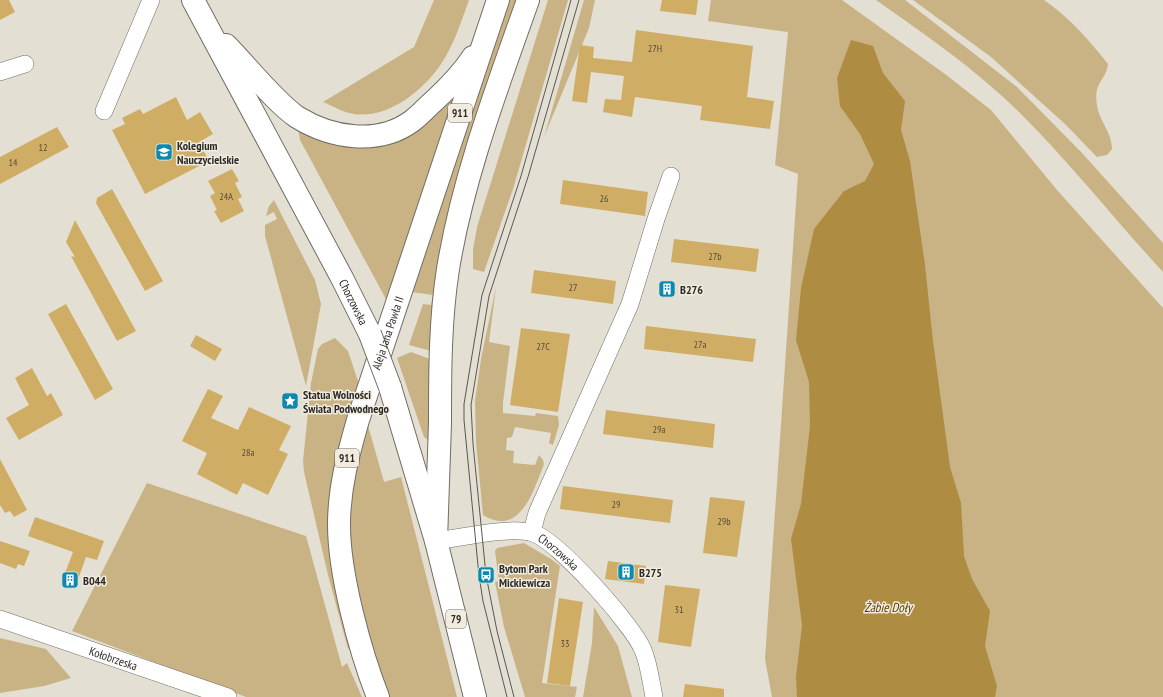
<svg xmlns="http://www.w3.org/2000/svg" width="1163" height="697" viewBox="0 0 1163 697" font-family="'PT Sans Narrow',sans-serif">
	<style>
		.green { fill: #c9b385 }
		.water { fill: #ae8c42 }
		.building { fill: #d0ad64 }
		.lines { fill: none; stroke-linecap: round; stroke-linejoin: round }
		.minor-casing { stroke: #726d63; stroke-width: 18 }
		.major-casing { stroke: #726d63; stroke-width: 24 }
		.minor { stroke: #fff; stroke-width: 17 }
		.major { stroke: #fff; stroke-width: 22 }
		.tram { stroke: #5a5751; stroke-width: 1 }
		.major-bridge-casing { stroke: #726d63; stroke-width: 24; stroke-linecap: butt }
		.major-bridge { stroke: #fff; stroke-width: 22 }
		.labels { text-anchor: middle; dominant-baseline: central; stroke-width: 3; stroke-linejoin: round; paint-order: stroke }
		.number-label { font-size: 10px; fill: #554b36 }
		.shield { fill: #f2ece0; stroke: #67645e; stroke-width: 1 }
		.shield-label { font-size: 11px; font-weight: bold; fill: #2c2a26 }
		.poi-label { font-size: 12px; font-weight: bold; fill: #2c2a26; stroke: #f2ece0; text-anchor: start }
		.street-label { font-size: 12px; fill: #2c2a26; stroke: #f2ece0 }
		.water-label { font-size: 13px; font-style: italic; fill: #543d00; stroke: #f2ece0 }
	</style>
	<rect width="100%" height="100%" fill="#e4dfd3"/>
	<path class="green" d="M434,0H469C461,22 453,48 439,67C421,92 387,119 354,114C344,113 333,106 323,102L414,47Z
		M509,0H517L431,351L409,345L423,304L431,305L433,295L411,292Z
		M548,0H568L513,189L484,272L473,269V250L477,227Z
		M584,0H595L589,28L544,137Z
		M711,0H842L945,74L991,110L1057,190L1163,308V697H772L765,659L798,174L775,165L788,32L708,21Z
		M876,0H905L1017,87L1082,153L1163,243V272C1115,220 1071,164 1021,114C978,71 926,35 876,0Z
		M913,0H1044C1070,18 1089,40 1108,64C1106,81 1093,82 1097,105C1099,121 1112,132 1112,149L1107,155L1097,157L1065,124L991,57Z
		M452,97L454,98L387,301L306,151L300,140L298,128L336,143Z
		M274,200L315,280L321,304L306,386L265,236V225L277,219L274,212L266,216L269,206Z
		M496,287L489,342L510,346L503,403V413L535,416L536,413L558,416L559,425L553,445L549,443L551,433L515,427L512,437L507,438L506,450L514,451L513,463L535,465L539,455L543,460L544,464C534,490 520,538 483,515L476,442L475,401L481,359Z
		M335,338L348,351L359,384L348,420L352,647L348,649L328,575L304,472L303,461L311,383L318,349L322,344Z
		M411,352L430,359L428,440L424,437L397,358Z
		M367,422L384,482L401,477L457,697H387L366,625L350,547V497Z
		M147,483L306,536L342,667L347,663L362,697H246L72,631Z
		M524,543L551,559L560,566L542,683L577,687L575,697H525L504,627L495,582L499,581L495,551L497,548Z
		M594,607L618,646L632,697H583L592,643Z
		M0,638L46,649L71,678L44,686L0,693Z"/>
	<path class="water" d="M851,40L873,46L883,73L905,101L901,130L910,161L925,265L933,341L950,467L961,503L964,556L972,579L990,611L985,646L997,686L995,697H797L796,677L802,625L791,539L801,504L810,426L809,382L796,340L801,288L814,229L844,191L865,181L874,164L860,134L840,106L837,78Z"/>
	<path class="building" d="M0,0H9L15,12L0,20Z
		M662,0H698L696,15L660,11Z
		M636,30L753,46L747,97L774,101L770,129L700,120L702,106L635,97L632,117L603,112L605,99L621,100L624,76L591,72L587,103L572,101L580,45L594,47L593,58L632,62Z
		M176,97L187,120L200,112L213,134L199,142L209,161L145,194L112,130L125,124L122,118L140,109L143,114Z
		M57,127L69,147L0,184V157Z
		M232,169L239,181L235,183L242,197L238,199L244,211L221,223L214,211L217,210L210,196L215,193L208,181Z
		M563,180L648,192L645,216L560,204Z
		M112,189L163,281L145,291L96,203L97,198Z
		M75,220L136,331L117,341L71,256L75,257L66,242Z
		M674,239L759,249L756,272L671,262Z
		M534,270L616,281L613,304L531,293Z
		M661,282L675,284L674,296L660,295Z
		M66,304L113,389L95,400L48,314Z
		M646,326L756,339L753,362L644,349Z
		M521,328L570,334L558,412L510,405Z
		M196,335L222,349L215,361L190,346Z
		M32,368L47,396L51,393L63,415L19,440L6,418L29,405L15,378Z
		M208,389L223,396L211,418L238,430L249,407L291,426L279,450L288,454L268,495L243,483L237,495L197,474L207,453L182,441Z
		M606,410L715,424L713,448L603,434Z
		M0,459L27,510L14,517L10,511L5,513L0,505Z
		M563,486L673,500L670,523L560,509Z
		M710,497L745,501L737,557L703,553Z
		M35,517L104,541L97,560L86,557L75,588L61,584L73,552L28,536Z
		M0,541L30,551L24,566L18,564L16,569L0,563Z
		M608,561L646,566L644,584L605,579Z
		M665,585L700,589L691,647L658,642Z
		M559,598L583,602L570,686L547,683Z
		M685,684L724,689V697H683Z"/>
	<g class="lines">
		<defs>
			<g id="minor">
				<path d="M0,72L25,64"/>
				<path d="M104,111L151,0"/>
				<path d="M532,532L537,513L630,304L656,219L671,176"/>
				<path id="s1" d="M436,541C461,538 510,526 533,533C557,540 633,625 643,650C649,664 651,682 654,697"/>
				<path id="s2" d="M0,619L228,697"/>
			</g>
			<g id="major">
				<path id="s3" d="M193,0L342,278L370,334"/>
				<path d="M226,45C246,65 275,102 297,117C331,138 378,146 412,121C420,115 427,107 435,100C449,87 462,74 473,57"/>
				<path d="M390,387L436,541L475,697"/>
				<path d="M436,541C437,502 439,462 440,423C440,372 440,320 448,269C463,177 497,88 528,0"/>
				<path id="s4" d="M378,697C360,651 339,574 339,525C339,488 348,455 358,420L498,0"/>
			</g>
		</defs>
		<use href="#minor" class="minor-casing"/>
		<use href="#major" class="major-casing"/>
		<use href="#minor" class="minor"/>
		<use href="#major" class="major"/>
		<path class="tram" d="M507,697L483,601L479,576L464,420V404L482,295L521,176L571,0
			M514,697L497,631L486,575L473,444L471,405L489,296L528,177L579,0"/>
		<defs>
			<path id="major-bridge" d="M370,334L390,387"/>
		</defs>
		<use href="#major-bridge" class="major-bridge-casing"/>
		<use href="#major-bridge" class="major-bridge"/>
	</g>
	<defs>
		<symbol id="university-square" viewBox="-11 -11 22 22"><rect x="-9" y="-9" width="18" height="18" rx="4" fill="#0e88ac" stroke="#f2ece0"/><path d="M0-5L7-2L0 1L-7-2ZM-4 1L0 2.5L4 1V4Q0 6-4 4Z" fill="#fff"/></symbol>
		<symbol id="building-square" viewBox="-11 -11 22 22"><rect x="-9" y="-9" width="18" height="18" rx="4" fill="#0e88ac" stroke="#f2ece0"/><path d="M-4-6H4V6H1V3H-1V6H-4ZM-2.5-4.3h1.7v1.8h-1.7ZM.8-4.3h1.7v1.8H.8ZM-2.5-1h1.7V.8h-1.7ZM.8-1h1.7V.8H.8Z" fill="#fff"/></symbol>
		<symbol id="sight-square" viewBox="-11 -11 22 22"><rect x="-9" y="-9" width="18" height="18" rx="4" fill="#0e88ac" stroke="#f2ece0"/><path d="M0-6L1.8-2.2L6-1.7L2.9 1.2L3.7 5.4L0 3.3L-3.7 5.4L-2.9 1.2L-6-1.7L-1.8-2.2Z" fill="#fff"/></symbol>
		<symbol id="bus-square" viewBox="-11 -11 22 22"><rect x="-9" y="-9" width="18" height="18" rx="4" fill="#0e88ac" stroke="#f2ece0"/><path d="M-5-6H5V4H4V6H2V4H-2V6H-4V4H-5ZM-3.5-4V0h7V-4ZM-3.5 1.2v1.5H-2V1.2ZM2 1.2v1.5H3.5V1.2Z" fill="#fff"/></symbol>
	</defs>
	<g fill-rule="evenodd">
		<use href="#university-square" x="154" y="142" width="20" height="20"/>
		<use href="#building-square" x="657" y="279" width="20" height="20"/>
		<use href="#sight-square" x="280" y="391" width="20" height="20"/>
		<use href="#building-square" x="616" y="562" width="20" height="20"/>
		<use href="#bus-square" x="476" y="565" width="20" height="20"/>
		<use href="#building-square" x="60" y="570" width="20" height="20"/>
	</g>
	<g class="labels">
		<g class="number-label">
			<text x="655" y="48">27H</text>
			<text x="43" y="147">12</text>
			<text x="13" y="162">14</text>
			<text x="226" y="196">24A</text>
			<text x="604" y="198">26</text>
			<text x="715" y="256">27b</text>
			<text x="573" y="287">27</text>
			<text x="700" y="344">27a</text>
			<text x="543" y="346">27C</text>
			<text x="659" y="429">29a</text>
			<text x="248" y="452">28a</text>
			<text x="616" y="504">29</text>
			<text x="724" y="521">29b</text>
			<text x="679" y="609">31</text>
			<text x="565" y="643">33</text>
		</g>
		<g class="shield">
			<rect x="448" y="104" width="24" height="18" rx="3"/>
			<rect x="335" y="449" width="24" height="18" rx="3"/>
			<rect x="446" y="610" width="20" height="18" rx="3"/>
		</g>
		<g class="shield-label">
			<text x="460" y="113">911</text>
			<text x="347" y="458">911</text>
			<text x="456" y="619">79</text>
		</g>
		<g class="poi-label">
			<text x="177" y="145">Kolegium<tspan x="177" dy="14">Nauczycielskie</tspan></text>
			<text x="680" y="289">B276</text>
			<text x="303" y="394">Statua Wolności<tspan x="303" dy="14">Świata Podwodnego</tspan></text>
			<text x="499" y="568">Bytom Park<tspan x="499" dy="14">Mickiewicza</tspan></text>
			<text x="639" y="572">B275</text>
			<text x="83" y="580">B044</text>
		</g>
		<g class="street-label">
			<text stroke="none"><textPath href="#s3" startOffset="342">Chorzowska</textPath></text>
			<text stroke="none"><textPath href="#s4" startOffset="376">Aleja Jana Pawła II</textPath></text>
			<text stroke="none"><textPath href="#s1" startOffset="130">Chorzowska</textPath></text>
			<text stroke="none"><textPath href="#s2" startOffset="120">Kołobrzeska</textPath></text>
		</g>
		<g class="water-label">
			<text x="888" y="607">Żabie Doły</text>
		</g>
	</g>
</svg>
